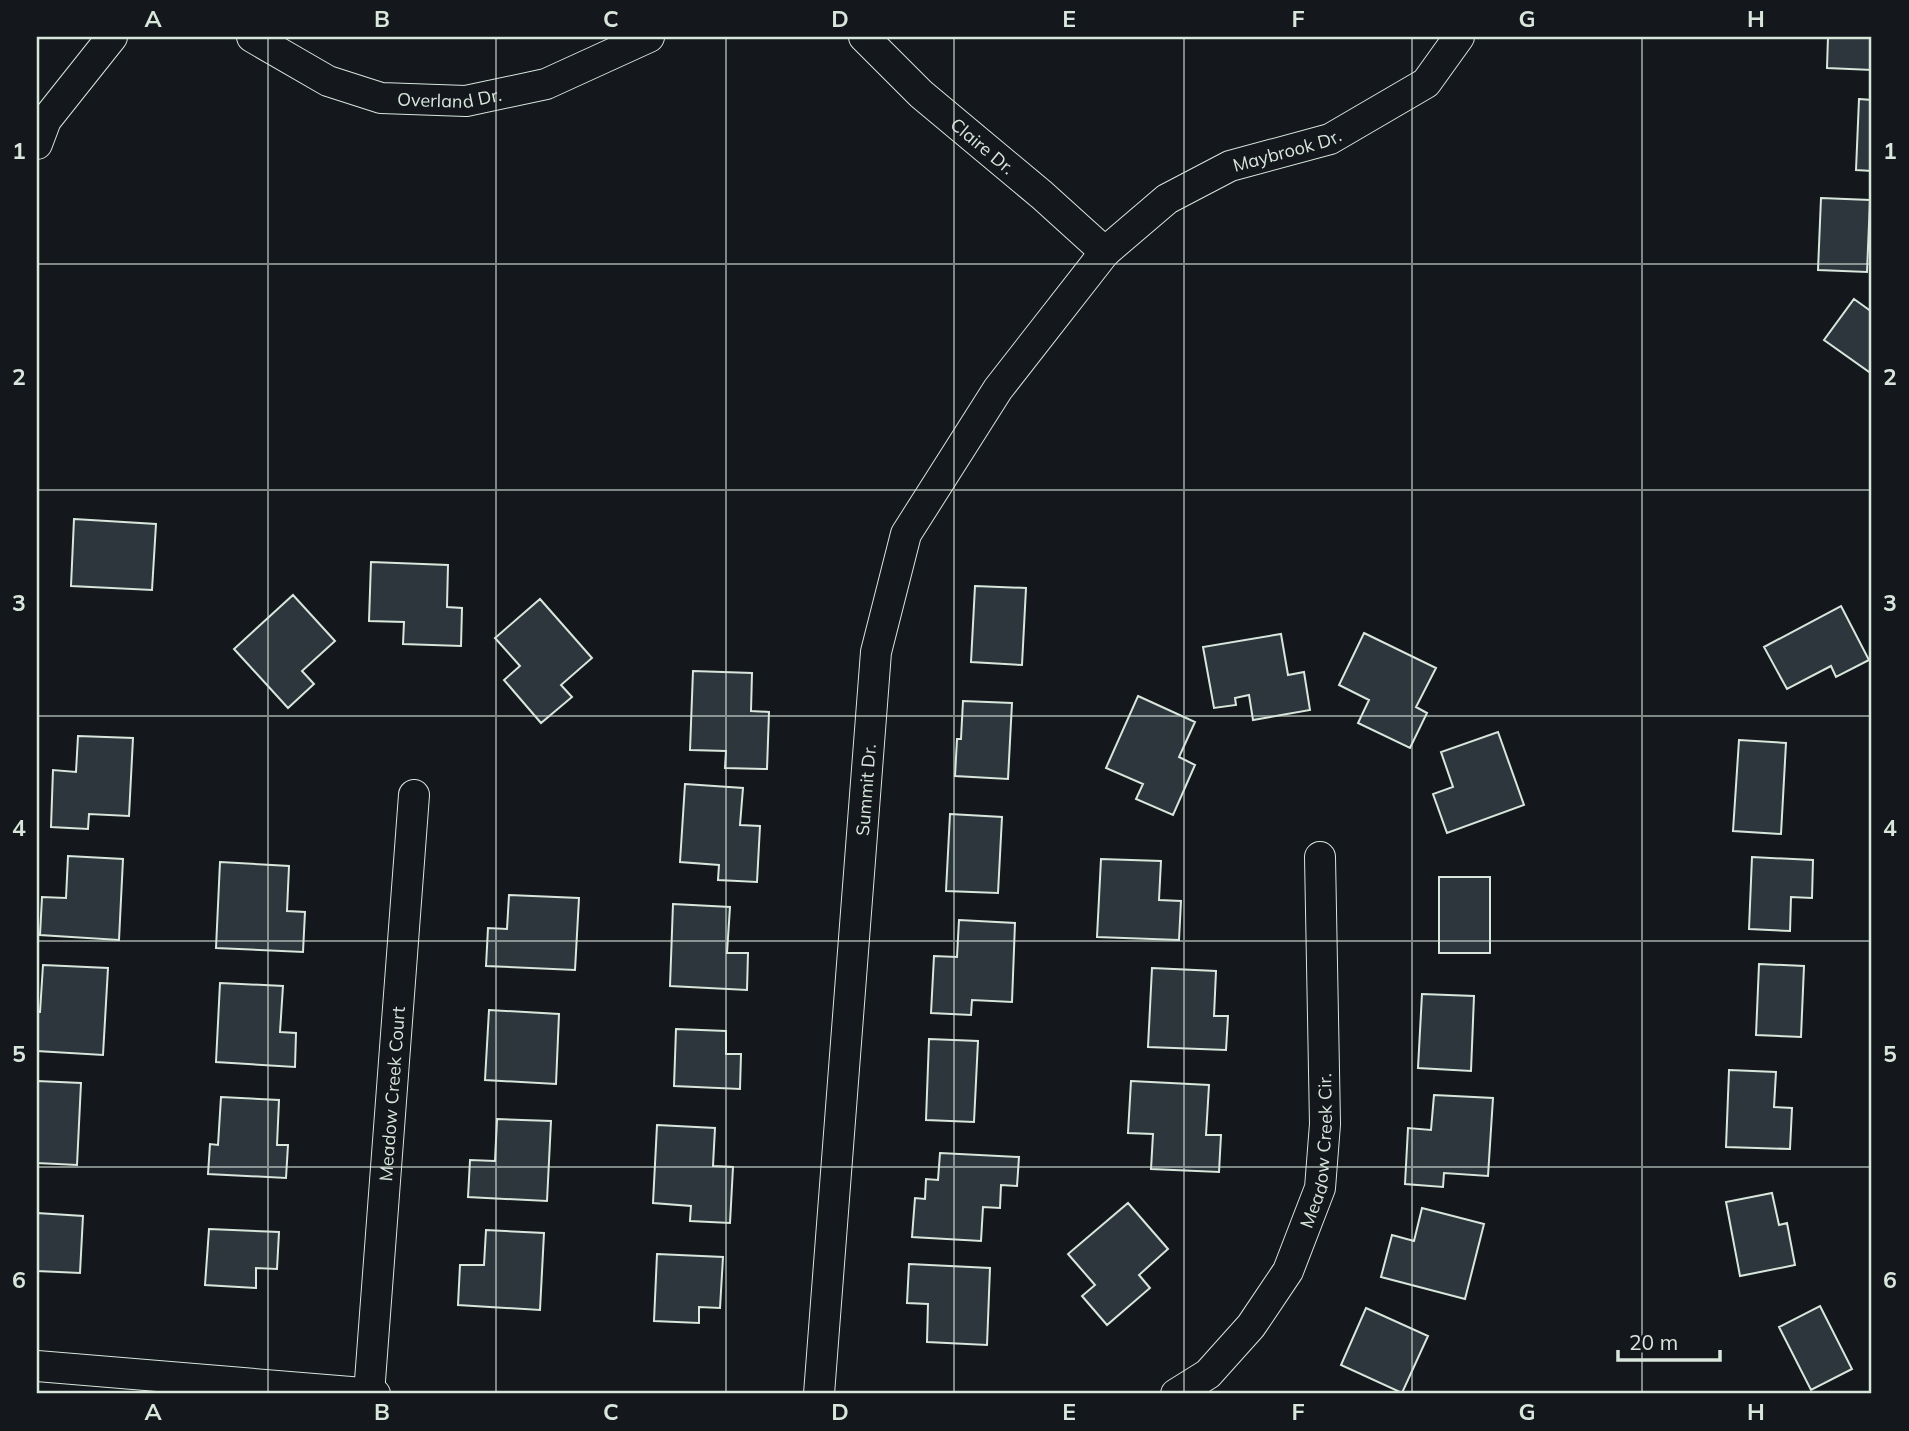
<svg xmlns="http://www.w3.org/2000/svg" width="1909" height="1431" viewBox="0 0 1909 1431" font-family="Mulish,sans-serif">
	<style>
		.building { fill: #2c363c; stroke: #d8e6dc; stroke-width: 2 }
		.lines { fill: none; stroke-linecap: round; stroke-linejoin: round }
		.street-casing { stroke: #d8e6dc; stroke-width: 32 }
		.street { stroke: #14181c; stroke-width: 30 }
		.grid { fill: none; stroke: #d8e6dc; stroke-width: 2; stroke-opacity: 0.55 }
		.labels { text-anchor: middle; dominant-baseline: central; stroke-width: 5; stroke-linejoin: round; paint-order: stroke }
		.street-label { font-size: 18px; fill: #d8e6dc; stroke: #14181c }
		.neatline { fill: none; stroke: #d8e6dc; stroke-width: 2.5 }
		.grid-label { font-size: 23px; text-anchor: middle; font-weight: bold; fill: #d8e6dc }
	</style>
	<rect width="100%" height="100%" fill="#14181c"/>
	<path class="building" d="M1828,37H1872V70L1827,68Z
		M1859,99L1872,100V171L1856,170Z
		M1821,198L1870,200L1867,272L1818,270Z
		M1854,299L1872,312V374L1824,340Z
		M74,519L156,524L152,590L71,586Z
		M371,562L448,565L447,607L462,608L461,646L403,644L404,622L369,621Z
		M975,586L1026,588L1022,665L971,662Z
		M293,595L335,641L302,671L314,684L288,708L234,649Z
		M540,599L592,658L561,685L572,697L541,723L504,680L520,666L495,638Z
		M1841,606L1869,660L1836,677L1831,666L1787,689L1764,647Z
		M1364,633L1436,668L1416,707L1427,713L1410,748L1358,723L1369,700L1339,685Z
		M1281,634L1288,675L1304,672L1310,710L1253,720L1249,695L1235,698L1236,705L1214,708L1203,647Z
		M693,671L752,673L751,711L769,712L767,769L725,768L726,751L690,750Z
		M1138,696L1195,722L1179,757L1195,765L1173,815L1136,799L1143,784L1106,768Z
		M963,701L1012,703L1008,779L955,776L957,739H961Z
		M1498,732L1524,805L1447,833L1433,794L1453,787L1441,752Z
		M78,736L133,738L129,816L89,814L88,829L51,827L53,770L76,772Z
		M1739,740L1786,743L1781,834L1733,831Z
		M685,784L743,788L740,825L760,826L757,882L718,880L719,865L680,862Z
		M950,814L1002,817L998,893L946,891Z
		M68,856L123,859L119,940L40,935L42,897L66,898Z
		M1752,857L1813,860L1812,898L1791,897L1790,931L1749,929Z
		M1101,859L1161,861L1159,900L1181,901L1179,940L1097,937Z
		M220,862L289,866L287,911L305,912L303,952L216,948Z
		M1439,877H1490V953H1439Z
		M509,895L579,898L575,970L486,966L488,928L507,929Z
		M673,904L730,907L727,953H748L747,990L670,986Z
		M959,920L1015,923L1012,1002L972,1000L971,1015L931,1013L934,956L957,957Z
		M1759,964L1804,966L1801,1037L1756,1035Z
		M43,965L108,968L103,1055L37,1051V1012H40Z
		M1152,968L1216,971L1214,1016H1228L1226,1050L1148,1047Z
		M220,983L283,986L280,1032L296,1033L295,1067L216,1062Z
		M1422,994L1474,996L1471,1071L1418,1068Z
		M489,1010L559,1014L556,1084L485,1080Z
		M676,1029L726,1031V1054H741L740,1089L674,1086Z
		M929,1039L978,1041L974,1122L926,1120Z
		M1729,1070L1776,1072L1774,1107L1792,1108L1790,1149L1726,1147Z
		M37,1081L81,1083L77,1165L37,1163Z
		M1131,1081L1209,1085L1206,1135H1221L1219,1172L1151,1169L1153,1134L1128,1133Z
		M1434,1095L1493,1098L1488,1176L1444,1173L1443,1187L1405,1184L1408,1128L1431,1130Z
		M221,1097L279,1100L277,1145H288L286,1178L208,1174L210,1144L218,1145Z
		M497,1119L551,1121L547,1201L468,1197L470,1160L495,1161Z
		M657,1125L715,1128L713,1166L733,1167L730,1223L690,1221L691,1206L653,1203Z
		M940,1153L1019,1157L1017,1186L1001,1185L1000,1208L983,1207L981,1241L912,1237L915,1198L925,1199L926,1179L938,1180Z
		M1772,1193L1779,1225L1787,1223L1795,1265L1740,1276L1726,1202Z
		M1128,1203L1168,1249L1139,1275L1150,1288L1107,1325L1082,1296L1095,1285L1068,1254Z
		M1422,1208L1484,1224L1465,1299L1381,1277L1392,1235L1414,1241Z
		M37,1213L83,1216L80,1273L37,1271Z
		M209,1229L279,1232L277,1269L256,1268V1288L205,1285Z
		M486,1230L544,1233L540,1310L458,1305L460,1265H484Z
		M657,1254L723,1257L720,1308L699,1307V1323L654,1321Z
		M909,1264L990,1268L987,1345L927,1342L928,1304L907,1303Z
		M1820,1306L1852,1369L1811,1390L1779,1327Z
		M1366,1308L1428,1336L1402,1393L1341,1365Z"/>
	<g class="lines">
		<defs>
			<g id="street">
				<path id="s1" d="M252,37L328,81L381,98L466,101L546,84L649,37"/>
				<path id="s2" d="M864,37L921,94L1042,195L1105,252"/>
				<path d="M37,144L46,120L112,37"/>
				<path d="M37,1366L375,1394"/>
				<path id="s3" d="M369,1394L414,795"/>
				<path id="s4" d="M819,1394L876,652L906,534L998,389L1105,252L1167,199L1230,166L1330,139L1426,83L1459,37"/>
				<path id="s5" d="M1176,1394L1208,1374L1251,1326L1288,1271L1320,1188L1325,1124L1320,857"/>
			</g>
		</defs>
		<use href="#street" class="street-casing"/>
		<use href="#street" class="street"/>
	</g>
	<path class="grid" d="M268,37V1394M496,37V1394M726,37V1394M954,37V1394M1184,37V1394M1412,37V1394M1642,37V1394M37,264H1872M37,490H1872M37,716H1872M37,941H1872M37,1167H1872"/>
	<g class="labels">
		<g class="street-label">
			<text stroke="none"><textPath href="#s1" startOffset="212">Overland Dr.</textPath></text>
			<text stroke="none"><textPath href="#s2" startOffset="161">Claire Dr.</textPath></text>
			<text stroke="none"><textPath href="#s4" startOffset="1423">Maybrook Dr.</textPath></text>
			<text stroke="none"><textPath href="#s4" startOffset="606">Summit Dr.</textPath></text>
			<text stroke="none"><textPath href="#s3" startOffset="301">Meadow Creek Court</textPath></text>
			<text stroke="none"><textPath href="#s5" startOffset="294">Meadow Creek Cir.</textPath></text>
		</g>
	</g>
	<rect width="1909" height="1431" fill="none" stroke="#14181c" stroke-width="77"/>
	<path d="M1618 1350v10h102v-10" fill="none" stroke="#d8e6dc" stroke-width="3.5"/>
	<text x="1629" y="1350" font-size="21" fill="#d8e6dc" stroke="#14181c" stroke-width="5" paint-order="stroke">20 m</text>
	<rect x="38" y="38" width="1832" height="1354" class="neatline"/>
	<g class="grid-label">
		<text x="153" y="27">A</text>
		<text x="382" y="27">B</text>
		<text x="611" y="27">C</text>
		<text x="840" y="27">D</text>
		<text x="1069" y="27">E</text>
		<text x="1298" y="27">F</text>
		<text x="1527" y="27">G</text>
		<text x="1756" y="27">H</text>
		<text x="19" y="159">1</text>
		<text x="1890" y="159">1</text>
		<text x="19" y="385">2</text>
		<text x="1890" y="385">2</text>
		<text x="19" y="611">3</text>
		<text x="1890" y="611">3</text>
		<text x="19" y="836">4</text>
		<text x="1890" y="836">4</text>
		<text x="19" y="1062">5</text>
		<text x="1890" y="1062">5</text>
		<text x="19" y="1288">6</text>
		<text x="1890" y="1288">6</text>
		<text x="153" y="1420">A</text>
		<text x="382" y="1420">B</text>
		<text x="611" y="1420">C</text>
		<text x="840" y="1420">D</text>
		<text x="1069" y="1420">E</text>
		<text x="1298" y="1420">F</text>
		<text x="1527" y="1420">G</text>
		<text x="1756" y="1420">H</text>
	</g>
</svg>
